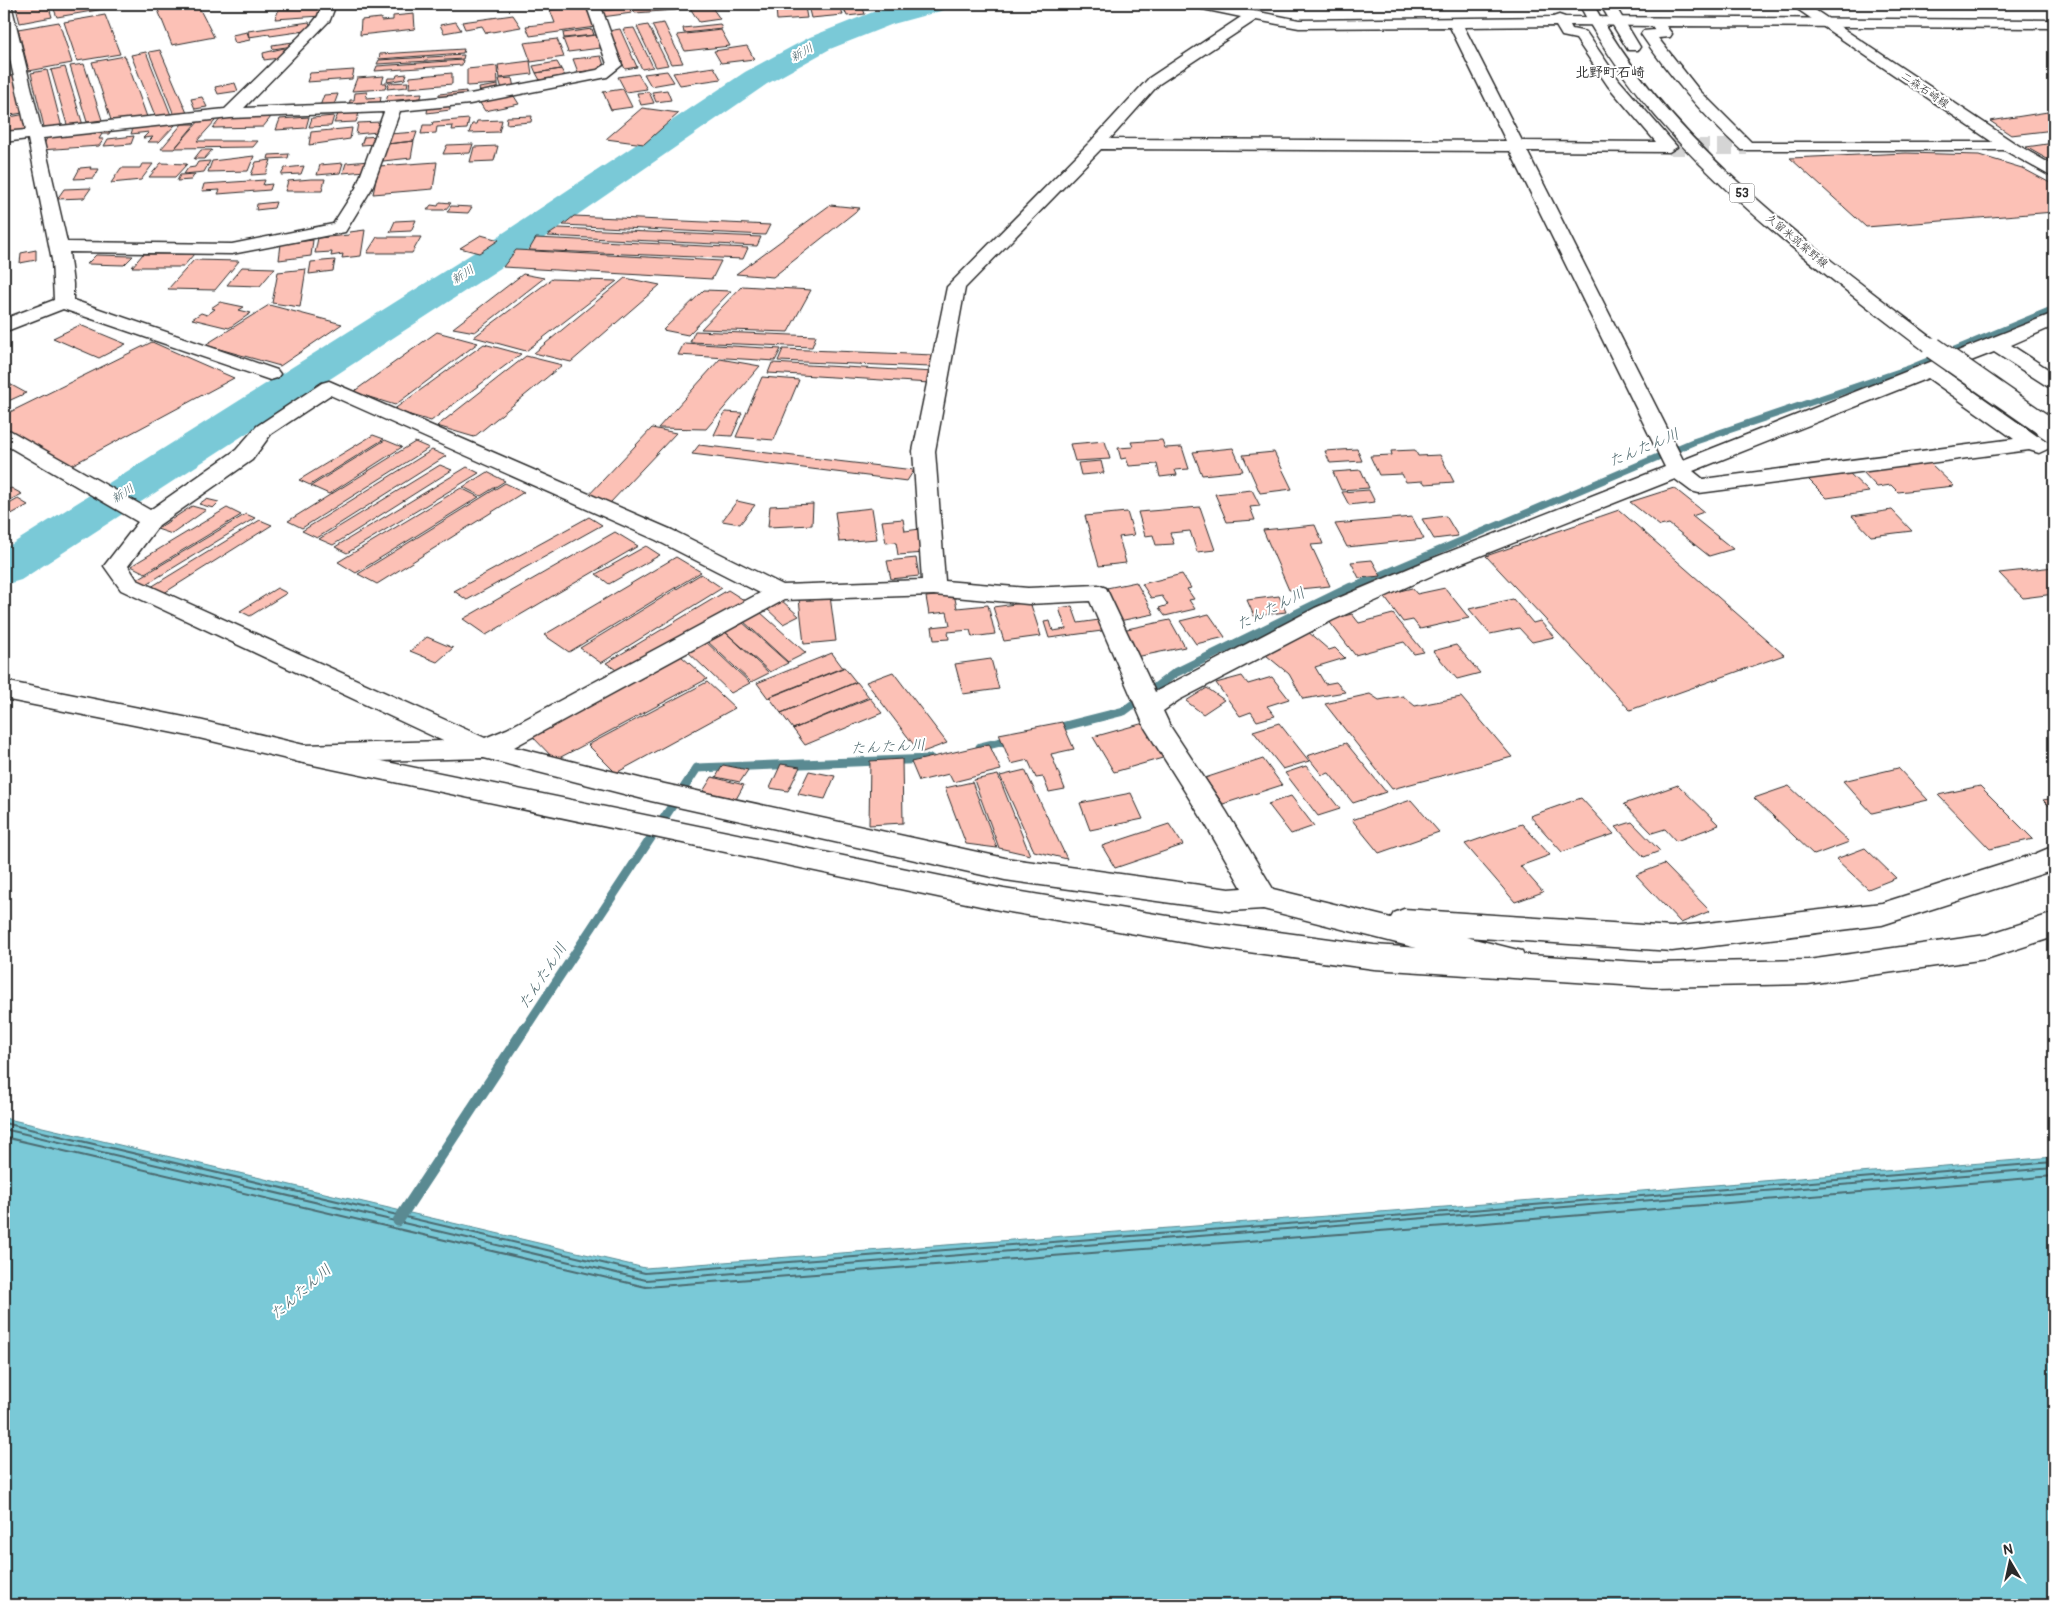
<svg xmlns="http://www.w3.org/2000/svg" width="2058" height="1609" viewBox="0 0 2058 1609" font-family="Pangolin,'Klee One',sans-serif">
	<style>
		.water { fill: #7ac9d7; stroke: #5a8a92 }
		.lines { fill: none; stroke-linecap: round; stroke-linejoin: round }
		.shore { stroke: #4b6a70; stroke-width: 2 }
		.stream-far2 { stroke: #5a8a92; stroke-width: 7 }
		.stream-far1 { stroke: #5a8a92; stroke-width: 9 }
		.stream { stroke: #5a8a92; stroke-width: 11 }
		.river { fill: #7ac9d7; fill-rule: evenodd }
		.building { fill: #fcc1b6; stroke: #2b2b2b }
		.minor-tunnel { stroke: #d5d5d5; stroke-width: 16; stroke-dasharray: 16 8; stroke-linecap: butt }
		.minor-casing { stroke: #2b2b2b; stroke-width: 3 }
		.tertiary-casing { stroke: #2b2b2b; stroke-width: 3 }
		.secondary-casing { stroke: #2b2b2b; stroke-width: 3 }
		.primary-casing { stroke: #2b2b2b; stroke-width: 3 }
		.minor { fill: #fff; fill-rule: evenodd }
		.tertiary { fill: #fff; fill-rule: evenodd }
		.secondary { fill: #fff; fill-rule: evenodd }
		.primary { fill: #fff; fill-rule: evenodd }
		.primary-bridge-casing { stroke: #2b2b2b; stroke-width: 24; stroke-linecap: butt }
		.primary-bridge { stroke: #fff; stroke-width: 21 }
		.labels { text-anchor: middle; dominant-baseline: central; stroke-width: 4; stroke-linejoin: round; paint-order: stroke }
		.far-street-label { font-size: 11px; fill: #2b2b2b; stroke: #fff }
		.far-water-label { font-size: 12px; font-style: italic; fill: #476267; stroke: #fff }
		.shield { fill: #fff; stroke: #6b6b6b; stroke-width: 1 }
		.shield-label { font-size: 12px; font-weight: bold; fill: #2b2b2b }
		.far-quarter-label { font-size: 14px; font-weight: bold; fill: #2b2b2b; stroke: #fff }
		.water-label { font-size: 15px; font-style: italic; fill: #476267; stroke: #fff }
	</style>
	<rect width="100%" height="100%" fill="#fff"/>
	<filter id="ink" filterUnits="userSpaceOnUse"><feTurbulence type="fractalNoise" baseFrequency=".02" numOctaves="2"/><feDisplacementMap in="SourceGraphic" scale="10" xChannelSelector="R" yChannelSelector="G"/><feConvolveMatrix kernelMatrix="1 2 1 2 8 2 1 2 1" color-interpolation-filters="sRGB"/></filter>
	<g filter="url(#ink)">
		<path class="water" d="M4,1118L645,1268L1484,1204L2054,1157V1605H4Z"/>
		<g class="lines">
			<path class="shore" d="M4,1123L645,1273L1484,1209L2054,1162
				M4,1129L646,1280L2054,1168
				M4,1137L646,1287L1485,1223L2054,1176"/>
			<path class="stream-far2" d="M1348,589L1693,442L1911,368L2054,309"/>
			<path class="stream-far1" d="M1053,729L1124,711L1175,673L1351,587
				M980,747L1013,739
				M525,1029L697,768L931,759"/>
			<path class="stream" d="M398,1221L525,1028"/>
			<path class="river" d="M904,4H948L944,10L893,24L830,49L767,84L499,269L21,580L4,585V549L473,253L745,72L810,37L873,12Z"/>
		</g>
		<path class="building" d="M15,4H48L52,17L20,23Z
			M52,4H102L104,9L57,17Z
			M166,4H197L214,37L172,45L156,5Z
			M562,4H584L585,6L563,8Z
			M636,4H671L676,10L635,13L630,6Z
			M840,4L843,15L811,18L808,6Z
			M325,5L321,16L275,19L279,9Z
			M585,6L595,27L530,36L526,26L555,23L550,10Z
			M711,6L720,19L699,22L690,8Z
			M805,7L807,18L777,20L776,8Z
			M630,8L632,13L602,17L600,11Z
			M863,8L865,14L847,16L844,9Z
			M414,14L415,29L360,35L361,20L381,18V21L393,20V16Z
			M105,15L120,54L77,61L64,22Z
			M513,15L521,27L486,33L482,26L465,29L462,22Z
			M59,22L72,63L29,71L18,29Z
			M309,22L312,30L270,36L269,34L249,37L248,31Z
			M456,22L461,30L444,33L440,25Z
			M664,23L683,63L671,64L652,25Z
			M720,24L722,29L684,33L683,28Z
			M648,25L668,65L656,67L637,27Z
			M634,28L653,67L642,69L623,29Z
			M592,29L594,35L564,38L563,33Z
			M620,29L637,67L625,69L608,31Z
			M721,30L730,46L685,51L677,35Z
			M247,32L250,40L235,43L232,35Z
			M596,35L601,48L568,52L563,39Z
			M557,39L564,57L531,62L524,43Z
			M293,42V46L273,49L272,45Z
			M747,46L754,59L721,63L714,51Z
			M284,48L286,57L264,60L263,53Z
			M464,49L463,53L379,59L380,54Z
			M160,50L187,113L174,115L149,52Z
			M146,52L171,115L156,118L131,55Z
			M464,55L463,59L377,64L379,60Z
			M125,56L147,117L112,123L92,62Z
			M601,56L605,69L578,72L573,59Z
			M463,60L462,65L375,71L377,66Z
			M530,61L532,74L500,78L498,65Z
			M557,62L561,69L536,73L533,66Z
			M84,64L102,120L87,122L70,66Z
			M497,66L498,84L467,86V69Z
			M65,67L83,125L68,128L51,70Z
			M714,67L721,79L680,85L673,73Z
			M561,69L565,76L540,80L536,73Z
			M47,70L62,128L45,131L31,73Z
			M354,70L352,79L307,82L310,73Z
			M667,71L674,82L651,86L644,74Z
			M452,73V84L409,88L410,77Z
			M21,74L29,112L4,116V77Z
			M407,74L405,79L387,82L388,78H396L397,75Z
			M638,74L647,89L626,92L618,77Z
			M384,76L382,83H387L385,89L352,91L357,78Z
			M512,78L514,88L502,89L499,79Z
			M408,82L407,87L387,89L389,83Z
			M235,83L238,91L218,94L215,87Z
			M498,85L499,91L480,93L479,88Z
			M623,89L632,107L611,110L603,92Z
			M667,90L671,100L656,102L652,92Z
			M466,91V97L439,100V94Z
			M367,92L366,98L381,97L380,103L349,107L350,100H354L355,93Z
			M649,92L654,103L641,105L637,93Z
			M422,93L421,98L386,101L388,95Z
			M512,93L519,104L485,111L478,100Z
			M338,94L334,105L320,106L324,95Z
			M202,97L207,107L195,109L191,99Z
			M450,103V110L427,113L428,106Z
			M642,108L679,113L644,144L606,139Z
			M360,110L356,122L334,123L339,112Z
			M2054,111V130L2011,135L1990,121Z
			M26,114L29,133L4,137V118Z
			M334,116L331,126L309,127L312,118Z
			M532,116L531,122L506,124L507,117Z
			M271,117L263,127L213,128L221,118Z
			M309,117L306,128L276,130L280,119Z
			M469,119L467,129L452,130L453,126L437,127L436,133L421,134L423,125H432L433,122Z
			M200,120H216L197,141H258L253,147L175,148Z
			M502,120L499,132L469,133L472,124H476L477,121Z
			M380,122L378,132L356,134L358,123Z
			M177,123L159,142H148L153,137L143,138L149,132L131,134L133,128Z
			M182,124H195L174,149H161Z
			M352,128L350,139L309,145L311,132Z
			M111,130L109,134H102L99,139H104L99,146L41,150L48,136Z
			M417,132L414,141L387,144L389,134Z
			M134,136L131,144L104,146L108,139Z
			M379,136L376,144L361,145L364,137Z
			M414,141L411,158L383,161L387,144Z
			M2054,143V163L2026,147Z
			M473,144L470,153L443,154L447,145Z
			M498,146L494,161L470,162L474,147Z
			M201,150H212L204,159H194Z
			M1906,153L1979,155L2022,168L2054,185V212L1866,227L1790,158Z
			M289,154L288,158L268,159L269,155Z
			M254,156L248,171L208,172L212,161Z
			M271,160L266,174L251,175L256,162Z
			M210,161L204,172L184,174L188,168L195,167L198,162Z
			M369,161L365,171L343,173L346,163Z
			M437,162L433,189L373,194L379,166Z
			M161,163L187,164L175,177H149Z
			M343,163L340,173L317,175L320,165Z
			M142,164H153L141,180L111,183L121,168H140Z
			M304,166L301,174L281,175L285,168Z
			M91,167L90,169H99L94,178L74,179L80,168Z
			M195,174L191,180L177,181L180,175Z
			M311,179H325L322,191H285L288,181Z
			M265,180L263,185L272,184L270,190L218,194L220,190L202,191L204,184Z
			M91,188L84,198L57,199L64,189Z
			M276,202L274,208L256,210L257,204Z
			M440,202L451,203L445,210H427L431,205L438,206Z
			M830,205L860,208L773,277L736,274Z
			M451,206L472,207L468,213L447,212Z
			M574,216L770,225L765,235L563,225Z
			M416,220L411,231L390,232L395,221Z
			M559,228L761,237L757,246L547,236Z
			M365,230L361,256L342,258L343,254L331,256L332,252L315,253L318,238L349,235L350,232Z
			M481,235L499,240L479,253L460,248Z
			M377,237H421L412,253H367Z
			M536,238L748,248L743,259L529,250Z
			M313,240L311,256L279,260L281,244Z
			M36,250V260L20,263L21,253Z
			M516,250L721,261L712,279L503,267Z
			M143,254H194L183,267H132Z
			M96,255L133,256L124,265L87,264Z
			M194,260L239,261L215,290L168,289Z
			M335,260L333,271L309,274L311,262Z
			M242,267L275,268L260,286L227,285Z
			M306,269L300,307L272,303L278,272Z
			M523,274L544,278L475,332L453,328Z
			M625,278L660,285L571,362L534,353Z
			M552,279L617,281L526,351L474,337Z
			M742,286L811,290L788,332L701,329Z
			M704,290L731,291L688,335L663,330Z
			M220,302L244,307L239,310L251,313L229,328L192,319L201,313L207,315L215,309L211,308Z
			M269,305L342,324L280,366L205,345Z
			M80,325L126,344L99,358L53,338Z
			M695,331L816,336L812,347L690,342Z
			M437,332L478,343L395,405L353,392Z
			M152,342L234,378L72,465L4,430V415Z
			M684,343L781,349L775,361L678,355Z
			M484,344L521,354L431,421L393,410Z
			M783,349L934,355L931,367L778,361Z
			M526,356L562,365L474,437L437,426Z
			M720,359L760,366L706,429L658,428Z
			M772,363L934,372L930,383L768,373Z
			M762,377L799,380L774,440L736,437Z
			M4,381L26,393L4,403Z
			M725,412L742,413L732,436L714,435Z
			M652,428L676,433L610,503L586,498Z
			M373,435L384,439L310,485L299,480Z
			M385,440L402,447L329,494L311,486Z
			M1162,440L1165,448L1182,447L1189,469L1175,470L1177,475L1160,477L1157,464L1129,466L1126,458L1121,459L1118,448L1133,447L1131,442Z
			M1105,441L1110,459L1075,461L1070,444Z
			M415,442L429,448L302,528L288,521Z
			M699,445L914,470L907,481L692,454Z
			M1233,448L1243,471L1202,475L1193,452Z
			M1357,449L1362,461L1330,463L1325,451Z
			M432,450L446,456L317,538L302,531Z
			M1415,450L1418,456L1440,455L1454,482L1425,484L1423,481L1406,482L1402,474L1379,475L1370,456L1392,455L1391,451Z
			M1274,452L1292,489L1260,493L1243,455Z
			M1101,461L1104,473L1081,475L1078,463Z
			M1930,463L1954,486L1898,492L1891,485L1877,487L1862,471Z
			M440,465L452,470L333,545L319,539Z
			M467,467L479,473L347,553L335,547Z
			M1361,470L1369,488L1341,490L1333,472Z
			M1847,471L1869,492L1827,498L1806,477Z
			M487,472L505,481L481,496L463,487Z
			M505,483L524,492L377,584L358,574Z
			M11,488L22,494L4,503V492Z
			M461,488L479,497L356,573L338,562Z
			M1674,488L1704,512L1692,516L1733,549L1709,556L1669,524L1660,526L1630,502Z
			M1252,490L1260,506L1250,507L1255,520L1227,522L1215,494Z
			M1369,490L1375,502L1349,505L1342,492Z
			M18,499L28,505L4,518V507Z
			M206,499L219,502L213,508L199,504Z
			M737,501L755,505L740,524L722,521Z
			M813,504L812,525L768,527L770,506Z
			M192,506L206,510L172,534L157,529Z
			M1200,507L1215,550L1197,552L1190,531L1170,533L1174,544L1156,545L1153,535L1145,536L1138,512Z
			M227,508L241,515L145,573L131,566Z
			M872,508L877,539L839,542L835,512Z
			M1619,510L1784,655L1630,710L1486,556Z
			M1892,510L1912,531L1871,536L1852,516Z
			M1127,512L1134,535L1119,537L1126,563L1099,566L1085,516Z
			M246,514L255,518L145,585L136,580Z
			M1446,516L1458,536L1434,539L1422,519Z
			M589,517L602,525L467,600L454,591Z
			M1412,517L1424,539L1347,547L1335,524Z
			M903,519L905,531L920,529L925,553L898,555L896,542L886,543L882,521Z
			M260,520L272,525L164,593L151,587Z
			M1315,525L1323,544L1311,545L1330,586L1289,590L1263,530Z
			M615,532L638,546L486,635L463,619Z
			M646,546L660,555L609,584L596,574Z
			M676,557L701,572L569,652L544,635Z
			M916,558L919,576L891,579L887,561Z
			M1372,560L1381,576L1359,578L1351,562Z
			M2054,567V594L2023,598L1999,573Z
			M701,574L722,588L601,663L580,648Z
			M1182,574L1191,588L1187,589L1194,599L1189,600L1195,609L1165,616L1159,608L1168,605L1162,596L1151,598L1142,584Z
			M1136,582L1154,614L1119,621L1102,589Z
			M277,588L287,593L250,616L240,611Z
			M1412,588L1417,594L1445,588L1469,618L1420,629L1413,620L1403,622L1383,595Z
			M728,590L747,602L625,676L606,663Z
			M954,594L957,608L988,605L995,634L972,637L970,630L948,632L949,639L934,640L932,627L950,625L947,612L929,614L926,597Z
			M830,596L836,641L804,644L799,599Z
			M1279,596L1286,612L1254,616L1247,600Z
			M1513,599L1533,623L1540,621L1554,637L1532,642L1519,628L1490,634L1469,609Z
			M781,600L799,616L783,624L765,607Z
			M1030,602L1041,636L1004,641L993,607Z
			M1072,606L1078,623L1099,620L1102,631L1049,638L1044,622L1050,621L1053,631L1066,629L1059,608Z
			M760,612L806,653L788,662L742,620Z
			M1209,614L1225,637L1196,644L1180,621Z
			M1352,614L1359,623L1393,614L1424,652L1414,654L1404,642L1355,655L1328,620Z
			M1170,620L1185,647L1136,657L1122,630Z
			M741,621L788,663L770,672L723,630Z
			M723,630L769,673L751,682L705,639Z
			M1307,631L1329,650L1335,648L1345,658L1315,667L1325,684L1336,682L1345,692L1303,699L1289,674L1261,651Z
			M427,637L453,648L437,662L410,651Z
			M704,640L750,683L731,693L685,649Z
			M1456,645L1480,673L1457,679L1433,651Z
			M832,653L843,668L768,698L757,683Z
			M681,656L707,679L586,744L555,760L530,734Z
			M991,659L999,689L963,694L955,664Z
			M844,667L856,682L781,713L769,697Z
			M893,672L947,743L920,753L866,682Z
			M1242,676L1248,684L1272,677L1289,699L1267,706L1275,716L1257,721L1251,712L1240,716L1216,683Z
			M707,682L735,708L616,773L588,745Z
			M857,682L869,697L793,729L781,713Z
			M1207,688L1224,700L1203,714L1186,701Z
			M1370,694L1379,700L1403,696L1415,706L1461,697L1512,757L1392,789L1325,704Z
			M870,698L882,713L805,745L793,729Z
			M1062,722L1074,749L1051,754L1065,789L1049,792L1043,777L1036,778L1028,760L1011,764L999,734Z
			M1144,723L1166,757L1114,772L1093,737Z
			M1279,723L1309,761L1283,769L1253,731Z
			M1346,743L1386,792L1353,803L1329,773L1322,775L1307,756Z
			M989,744L1001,770L953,782L949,774L919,781L911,762Z
			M902,759L903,823L869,825L870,761Z
			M1263,759L1282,785L1223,804L1205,778Z
			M781,764L800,767L788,791L770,788Z
			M723,765L748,770L740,782L716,777Z
			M1306,766L1340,809L1318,816L1285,773Z
			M1898,768L1928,800L1872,813L1843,781Z
			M1025,770L1067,859L1034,851L1000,776Z
			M809,771L835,776L825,799L798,794Z
			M998,775L1030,855L999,848L974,780Z
			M712,777L744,785L735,801L702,793Z
			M972,782L997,848L966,844L945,788Z
			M1678,785L1719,825L1676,841L1665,829L1652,833L1624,804Z
			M1789,786L1849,842L1814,855L1754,798Z
			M1980,786L2033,839L1990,849L1938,795Z
			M1131,793L1143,819L1090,830L1080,803Z
			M1291,796L1314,826L1291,834L1268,804Z
			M1581,798L1614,834L1562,852L1530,816Z
			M2054,798V811L2043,800Z
			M1411,800L1439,832L1379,853L1352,820Z
			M1632,822L1660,851L1644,857L1616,827Z
			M1169,824L1183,845L1115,868L1102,846Z
			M1522,824L1550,855L1520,866L1543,892L1515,902L1465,844Z
			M1865,848L1896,878L1868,889L1836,859Z
			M1664,864L1710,911L1681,923L1636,875Z"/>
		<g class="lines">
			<path class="minor-tunnel" d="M1669,147H1747"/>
			<defs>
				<path id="minor" d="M4,4H11L41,128L225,109L311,25L318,16L322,4H336L330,20L244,108L394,102L470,94L597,70L607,64L586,4H600L622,65L607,77L602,78L470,104L400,111L372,188L345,232L232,254L69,252L73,284V300L277,370L280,374L277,378L270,380L63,309L4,332V319L54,300L52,260L28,139L4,142V132L26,130L4,33ZM384,112L356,188L333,224L232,244L67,242L43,138L230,118Z
					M1191,4H1218L1299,20L1553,17L1559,15L1565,17L2054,20V28L1666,26L1672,34L1670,37L1658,38L1699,90L1751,142H2010L2016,144L2018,147L2016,150H1741C1703,115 1670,77 1641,34L1643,31L1655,30L1652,26L1570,25L1572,29L1586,32L1619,80L1677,147L1669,152L1527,151L1683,460L2054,313V326L2011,345L2054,373V388L2047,386L1994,352L1945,371L2037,436L2054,434V446L2039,453L2029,450L1699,493L1691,491L1675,479L1442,571L1333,620L1179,700L1163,711L1170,726L1226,811L1273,889L1391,918L1394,913L1404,909L1672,927L1882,903L2035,854L2054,846V870L1882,925L1672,951L1466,937L1522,951L1526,960L1522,969L1511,972L1263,909L1229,911L1005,880L651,801L484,758L304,763L295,761L291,754L295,747L304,745L443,741L121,590L104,566L138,522L4,444V429L11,431L150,510L236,450L257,426L322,383L329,381L672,530L783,585L922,580L913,451L947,287L1091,141L1149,78L1241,17L1193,7ZM1256,20L1299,28L1450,27L1506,141L1110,139L1159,84ZM1556,26L1562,36L1576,39L1608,86L1656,142L1522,141L1464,27ZM1101,149L1510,151L1665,467L1426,561L1315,608L1155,692L1106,588L1098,585L1028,588L945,581L935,451L965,288ZM1928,378L2014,439L1703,479L1693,471ZM330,395L656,540L760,593L507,729L485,738L137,580L128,566L159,525L252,460L271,434ZM934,595L1028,604L1090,601L1145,728L1206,825L1242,888L1229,889L1005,858L651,781L514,747L784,600Z"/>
				<path id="tertiary" d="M4,681L199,720L304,745L1004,889L1204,922L1374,945L1653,963L1808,960L1986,935L2054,913V937L1986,959L1808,984L1653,987L1374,969L1204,946L1004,911L304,763L199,738L4,699Z"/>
				<path id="secondary" d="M1790,4H1806L2016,144L2054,166V178L2004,150Z"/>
				<path id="primary" d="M1579,4H1593C1671,147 1813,247 1940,344L1943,348L1940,352H1926C1800,255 1654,149 1579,4Z
					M1600,4H1614L1640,47L1638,50H1628Z"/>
			</defs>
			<use href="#minor" class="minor-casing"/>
			<use href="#tertiary" class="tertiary-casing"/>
			<use href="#secondary" class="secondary-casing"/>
			<use href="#primary" class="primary-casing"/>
			<use href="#minor" class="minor"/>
			<use href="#tertiary" class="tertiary"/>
			<use href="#secondary" class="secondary"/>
			<use href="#primary" class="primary"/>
			<defs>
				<path id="primary-bridge" d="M1933,348L2054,432"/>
			</defs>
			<use href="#primary-bridge" class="primary-bridge-casing"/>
			<use href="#primary-bridge" class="primary-bridge"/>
		</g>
	</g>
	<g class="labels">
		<g class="far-street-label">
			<text transform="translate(1925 90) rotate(34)">二森石崎線</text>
			<text transform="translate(1797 241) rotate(40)">久留米筑紫野線</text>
		</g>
		<g class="far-water-label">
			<text transform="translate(802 53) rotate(-29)">新川</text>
			<text transform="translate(463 275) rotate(-33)">新川</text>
			<text transform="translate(123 494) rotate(-33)">新川</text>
		</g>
		<rect class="shield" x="1729.5" y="183.5" width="25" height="19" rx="4"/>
		<g class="shield-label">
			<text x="1742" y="193">53</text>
		</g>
		<g class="far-quarter-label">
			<text x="1610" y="72">北野町石崎</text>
		</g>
		<g class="water-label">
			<text transform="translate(1644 448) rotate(-23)">たんたん川</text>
			<text transform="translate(1271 609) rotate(-27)">たんたん川</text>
			<text transform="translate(888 747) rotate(-3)">たんたん川</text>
			<text transform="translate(543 976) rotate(-57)">たんたん川</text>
			<text transform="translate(301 1292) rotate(-41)">たんたん川</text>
		</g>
	</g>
	<rect width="2058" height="1609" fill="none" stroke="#fff" stroke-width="20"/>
	<rect x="10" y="10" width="2038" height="1589" fill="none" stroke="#2b2b2b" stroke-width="2" filter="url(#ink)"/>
	<g transform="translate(2010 1562) rotate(351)" stroke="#ffffff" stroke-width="4" paint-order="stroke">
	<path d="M0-4L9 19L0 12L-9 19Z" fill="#2b2b2b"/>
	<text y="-8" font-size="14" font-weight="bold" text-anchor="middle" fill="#2b2b2b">N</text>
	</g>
</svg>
